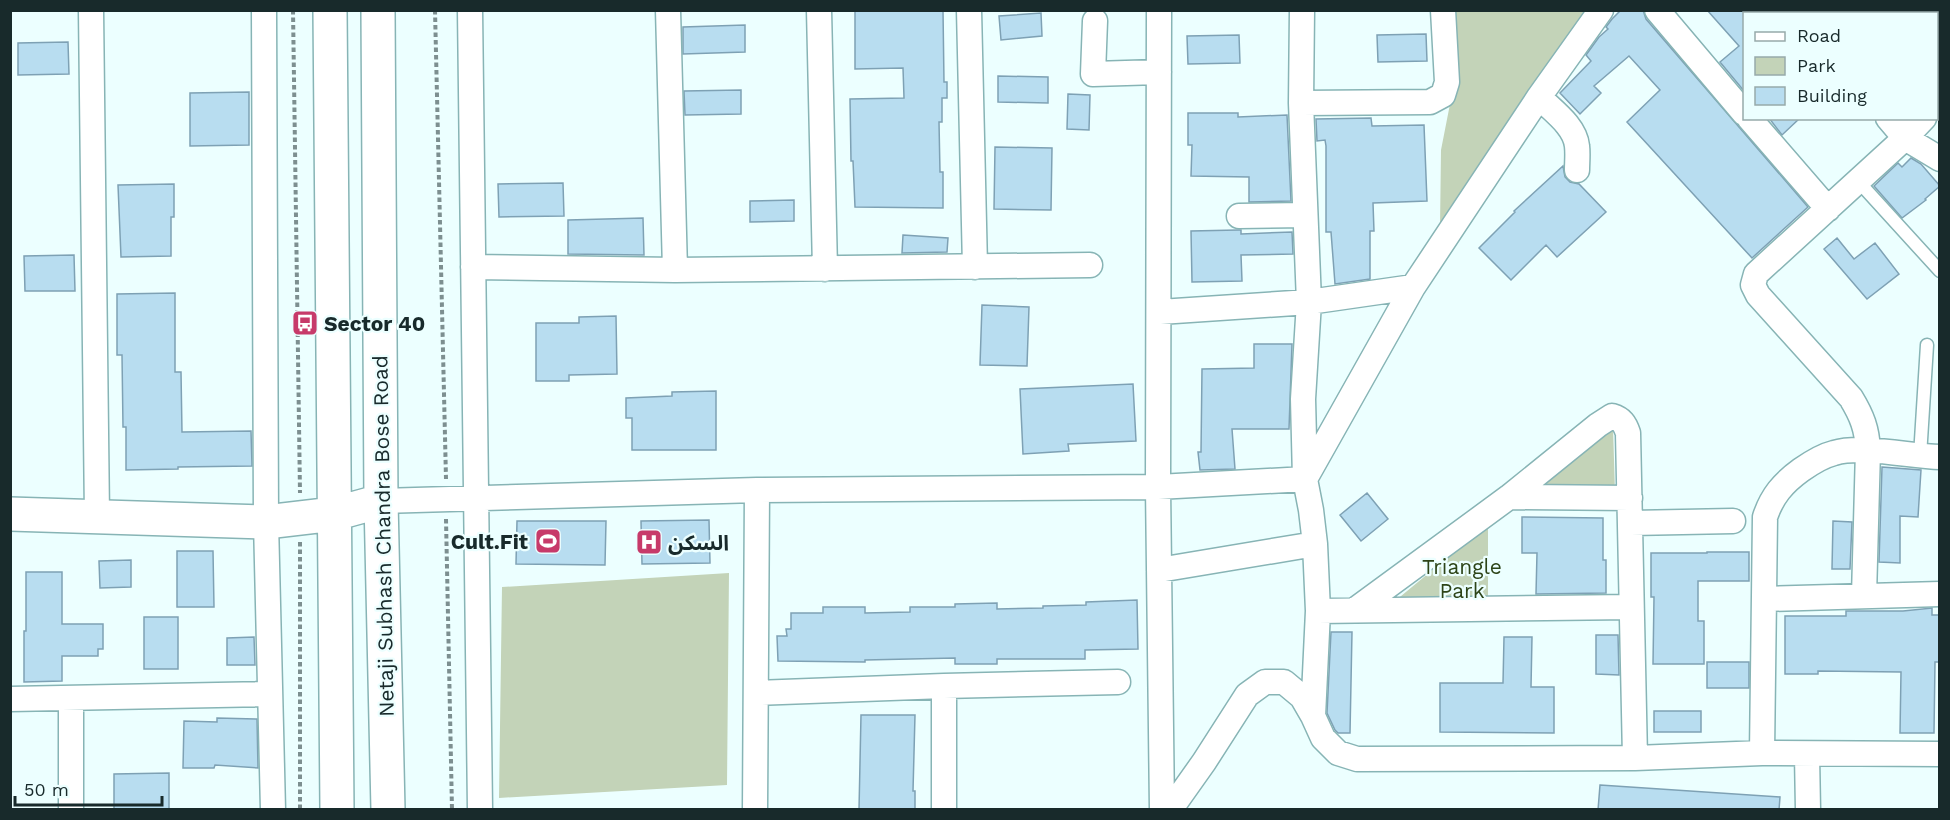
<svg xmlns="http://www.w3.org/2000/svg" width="1950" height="820" viewBox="0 0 1950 820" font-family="'Work Sans','Noto Sans Arabic',sans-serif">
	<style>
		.green { fill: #c3d3b8 }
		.building { fill: #b8ddf0; stroke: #7ea1b4; stroke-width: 1.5 }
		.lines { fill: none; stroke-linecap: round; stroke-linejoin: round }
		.lane-casing { stroke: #87b4b5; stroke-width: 15 }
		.street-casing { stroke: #87b4b5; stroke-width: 27 }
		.secondary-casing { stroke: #87b4b5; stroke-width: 36 }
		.path { stroke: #7d8f90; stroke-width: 4; stroke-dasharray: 4.5 3; stroke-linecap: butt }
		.lane { stroke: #fff; stroke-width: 12 }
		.street { stroke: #fff; stroke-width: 24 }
		.secondary { stroke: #fff; stroke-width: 33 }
		.labels { text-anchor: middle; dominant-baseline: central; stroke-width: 4.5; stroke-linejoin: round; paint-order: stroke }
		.poi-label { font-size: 21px; font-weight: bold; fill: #182a2b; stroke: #ecffff; text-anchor: start }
		.street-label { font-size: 21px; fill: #182a2b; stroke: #ecffff }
		.park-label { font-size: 21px; fill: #2d4418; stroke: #ecffff }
	</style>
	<rect width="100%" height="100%" fill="#ecffff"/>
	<path class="green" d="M1447,11H1594L1440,227L1441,150L1450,104Z
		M1613,428L1615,492L1528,496Z
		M1488,524V603L1389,606Z
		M729,573L727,785L499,798L502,587Z"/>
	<path class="building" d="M855,10H943L944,82H947V98H942V122H939L940,172H943V208L855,207L853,161H851L850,99L904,98L903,68L855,69Z
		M1621,10H1643L1646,19L1808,207L1752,258L1627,122L1660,90L1629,56L1594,86L1601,93L1580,114L1560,93L1591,61L1586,55L1599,37L1608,29L1606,27L1612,19Z
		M1707,10H1744V91L1720,62L1739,46Z
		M1041,13L1042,36L1001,40L999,16Z
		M745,25V52L683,54V27Z
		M1426,34L1427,61L1378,62L1377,35Z
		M1239,35L1240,63L1188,64L1187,36Z
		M68,42L69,74L18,75V43Z
		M998,76L1048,77V103L998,102Z
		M741,90V114L685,115L684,91Z
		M249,92V145L190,146V93Z
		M1068,94L1090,95L1089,130L1067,129Z
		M1188,113H1238V117L1287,115L1291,201L1249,202V177L1191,176L1192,145H1188Z
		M1371,118L1372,126L1424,125L1427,201L1373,203L1374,231H1370V279L1335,284L1331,232H1326V146L1325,140L1317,141L1316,119Z
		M1769,118H1800L1782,135Z
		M995,147L1052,148L1051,210L994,209Z
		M1911,158L1921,164L1940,186L1925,199L1926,200L1902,218L1874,186L1898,163L1902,167Z
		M1563,166L1565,177L1570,182L1579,184L1606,212L1557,257L1546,245L1511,280L1479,248L1515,212L1514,211Z
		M563,183L564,216L499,217L498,184Z
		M174,184V217H171V256L121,257L118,185Z
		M794,200V221L750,222V201Z
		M643,218L644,255L568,254V220Z
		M1238,230H1241V234L1292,232L1293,254L1241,255L1242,281L1192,282L1191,231Z
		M903,235L948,238L947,252L902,253Z
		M1837,238L1854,259L1875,243L1899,274L1867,299L1824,249Z
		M74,255L75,291H25L24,256Z
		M175,293V372H181L182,432L251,431L252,466L178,467V469L126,470V427H123L122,355H117V294Z
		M982,305L1029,307L1027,366L980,365Z
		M616,316L617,374L569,375V381H536V323H579V317Z
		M1254,344H1292L1289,429H1232L1235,469L1200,470L1198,452H1201L1202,369L1254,368Z
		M1133,384L1136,441L1068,444L1069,451L1023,454L1020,389Z
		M716,391V450H632V418H626V398L672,396V392Z
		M1882,467L1921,470L1918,517L1900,516V563L1879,562Z
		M1367,493L1388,519L1361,541L1340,515Z
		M1522,517L1603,518V560H1606V593L1536,594L1537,553H1522Z
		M709,520L710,563L642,564L641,521Z
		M517,521H606L605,565L516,564Z
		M1833,521L1852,522L1850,569H1832Z
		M177,551H213L214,607H177Z
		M1707,552H1749V581H1698V621H1704V664H1653L1654,597H1651V553H1707Z
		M131,560V587L100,588L99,561Z
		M26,572H62V624H103V649H98V656H62V681L24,682V631H26Z
		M1137,600L1138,649L1085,650V659H997V664H955V658L865,660V662L778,661L777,636H787L786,629H791V613H823V607H865V613L910,612V607H955V604L997,603V609L1043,608V606L1086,605V602Z
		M1932,608V615H1940V662H1935L1934,733H1900L1901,672L1818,671V674H1785V616H1846V611H1903Z
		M144,617H178V669H144Z
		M1331,632H1352L1350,733H1338L1335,730L1327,713Z
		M1596,635H1618L1619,675L1596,674Z
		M254,637L255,665H227V638Z
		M1504,637H1532L1531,687H1554V733L1440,732V683H1503Z
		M1707,662H1749V688H1707Z
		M1654,711H1701V732H1654Z
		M861,715H915L913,791H915V810H859Z
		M217,718L257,719L258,768L215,765L214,768H183L184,721L217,722Z
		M169,773V810H114V774Z
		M1600,785L1780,797L1779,810H1598Z"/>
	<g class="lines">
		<defs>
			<path id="lane" d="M1858,181L1940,271
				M1920,456L1927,345"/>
			<path id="street" d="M91,10L97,517
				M264,10L266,522L273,810
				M470,10L480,810
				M668,10L675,270
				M819,10L825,269
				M969,10L975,267
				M1159,10L1158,487L1162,810
				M1302,10L1301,103L1309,302L1303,399L1305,479L1311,510L1315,544L1318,611L1313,716
				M1657,10L1744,113
				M1793,10L1795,14
				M1095,21L1093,74L1159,72
				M1539,97C1553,111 1575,126 1577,146C1578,154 1577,163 1577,170
				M1301,103L1430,102L1443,95L1447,82L1443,10
				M1936,106L1940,103
				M1749,118L1828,209
				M1888,118L1905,138L1924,118
				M1239,216L1305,215
				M473,267L675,270L1090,265
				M1160,312L1309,302L1413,287
				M1305,479L1413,287L1539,97L1601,10
				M1509,497L1630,498
				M381,501L757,490L1158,487L1305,479
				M1631,523L1733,521
				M1159,570L1315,544
				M1864,596L1868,450C1867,429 1862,416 1851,398L1758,295L1753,285L1756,274L1905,138L1940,159
				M1765,599L1940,594
				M1355,610L1509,497L1598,425L1612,416C1622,419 1625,424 1628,433L1635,758
				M1318,611L1631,607
				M944,686V810
				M756,693L944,686L1118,682
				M71,698V810
				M10,699L270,694
				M1762,753L1765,517C1772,496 1783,483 1801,470C1811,463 1822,456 1834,453C1862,445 1909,456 1940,457
				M1807,755L1808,810
				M755,810L757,490
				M1170,810L1204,762L1247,695L1265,682H1284L1302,697L1313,716L1323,738L1338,753L1357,759L1635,758L1762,753L1940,754"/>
			<path id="secondary" d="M330,10L337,810
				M378,10L381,501L388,810
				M10,514L266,522L334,514L381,501"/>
		</defs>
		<use href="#lane" class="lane-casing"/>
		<use href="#street" class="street-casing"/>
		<use href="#secondary" class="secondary-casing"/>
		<path class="path" d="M293,10L300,493
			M435,10L446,479
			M446,519L452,810
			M300,542V810"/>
		<use href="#lane" class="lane"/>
		<use href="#street" class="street"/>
		<use href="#secondary" class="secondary"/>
	</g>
	<defs>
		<symbol id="bus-square" viewBox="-11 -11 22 22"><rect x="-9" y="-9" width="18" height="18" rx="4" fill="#c73a6a" stroke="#ecffff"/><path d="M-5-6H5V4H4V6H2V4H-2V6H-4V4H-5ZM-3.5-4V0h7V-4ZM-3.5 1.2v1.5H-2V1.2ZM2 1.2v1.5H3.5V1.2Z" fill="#fff"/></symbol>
		<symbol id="stadium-square" viewBox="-11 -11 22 22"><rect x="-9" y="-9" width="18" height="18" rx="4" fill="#c73a6a" stroke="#ecffff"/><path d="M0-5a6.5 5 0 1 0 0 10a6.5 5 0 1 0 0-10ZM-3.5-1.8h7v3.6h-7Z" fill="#fff"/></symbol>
		<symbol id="hospital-square" viewBox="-11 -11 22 22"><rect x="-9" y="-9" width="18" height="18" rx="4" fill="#c73a6a" stroke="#ecffff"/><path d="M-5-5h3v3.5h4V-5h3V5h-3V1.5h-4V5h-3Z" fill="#fff"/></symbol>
	</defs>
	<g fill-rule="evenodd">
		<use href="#bus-square" x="290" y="308" width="30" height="30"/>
		<use href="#stadium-square" x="533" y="526" width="30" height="30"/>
		<use href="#hospital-square" x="634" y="527" width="30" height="30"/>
	</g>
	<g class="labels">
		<g class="poi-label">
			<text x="324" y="323">Sector 40</text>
			<text x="528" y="541" text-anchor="end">Cult.Fit</text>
			<text x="668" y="542">السكن</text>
		</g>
		<g class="street-label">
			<text transform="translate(383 536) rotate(-91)">Netaji Subhash Chandra Bose Road</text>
		</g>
		<g class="park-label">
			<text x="1462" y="566">Triangle<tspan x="1462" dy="24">Park</tspan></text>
		</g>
	</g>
	<rect width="1950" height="820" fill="none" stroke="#182a2b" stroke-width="24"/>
	<rect x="1743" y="12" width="195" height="108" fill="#ecffff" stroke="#97aaaa" stroke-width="1.5"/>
	<rect x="1755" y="32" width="30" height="9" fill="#ffffff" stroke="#97aaaa" stroke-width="1.5"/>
	<text x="1797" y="42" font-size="18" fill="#182a2b">Road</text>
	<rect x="1755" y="57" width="30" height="18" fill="#c3d3b8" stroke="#97aaaa" stroke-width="1.5"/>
	<text x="1797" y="72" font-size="18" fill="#182a2b">Park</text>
	<rect x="1755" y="87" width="30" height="18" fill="#b8ddf0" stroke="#97aaaa" stroke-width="1.5"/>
	<text x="1797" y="102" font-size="18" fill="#182a2b">Building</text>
	<path d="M15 796v9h147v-9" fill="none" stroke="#182a2b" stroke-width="3"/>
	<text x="24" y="796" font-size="18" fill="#182a2b" stroke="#ecffff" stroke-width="4.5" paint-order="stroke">50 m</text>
</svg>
